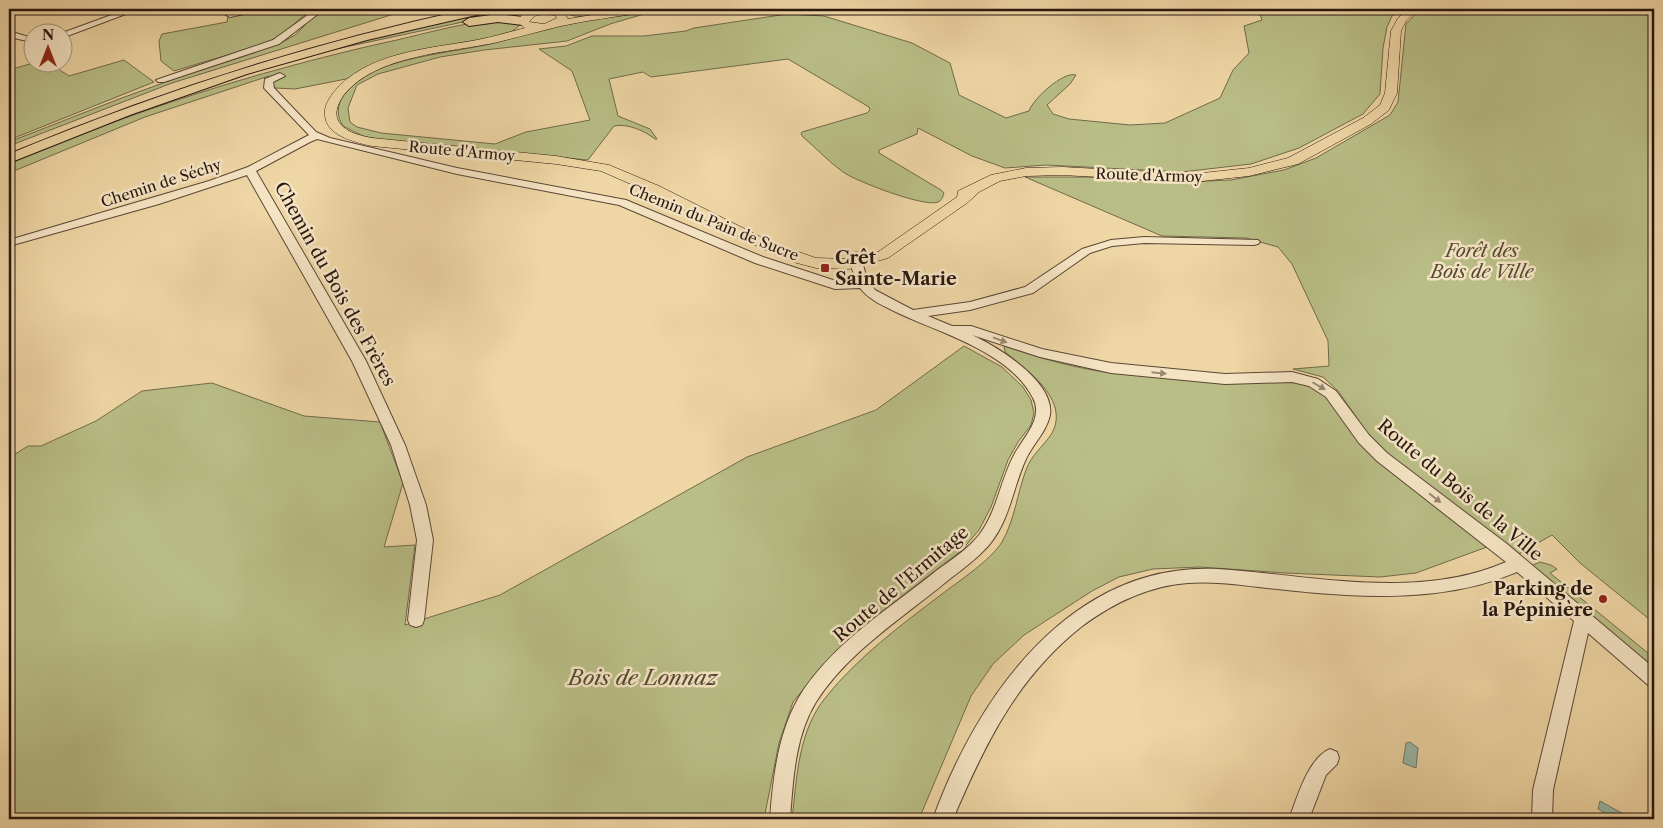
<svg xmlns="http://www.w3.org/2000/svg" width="1663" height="828" viewBox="0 0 1663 828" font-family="'Libre Caslon Text',serif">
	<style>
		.green { fill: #b9be86; stroke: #706a4b }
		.water { fill: #9ab9aa; stroke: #6c786c }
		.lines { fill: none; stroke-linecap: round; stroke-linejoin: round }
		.minor-casing { stroke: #5a4735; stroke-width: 2 }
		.major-casing { stroke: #281710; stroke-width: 1 }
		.highway-casing { stroke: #281710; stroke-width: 2 }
		.minor { fill: #f5e4c4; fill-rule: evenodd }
		.major { fill: #efd6a5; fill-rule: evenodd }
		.highway { fill: #efd6a5; fill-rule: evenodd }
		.oneway { fill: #998873 }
		.poi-dot { fill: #8f2418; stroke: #f5e4c4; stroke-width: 2 }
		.labels { text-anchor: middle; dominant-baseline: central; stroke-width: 5; stroke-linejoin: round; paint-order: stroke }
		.far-street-label { font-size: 15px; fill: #281710; stroke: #f5e4c4 }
		.park-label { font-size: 18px; font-style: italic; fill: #544933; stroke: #f5e4c4 }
		.poi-label { font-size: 18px; font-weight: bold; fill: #281710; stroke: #f5e4c4; text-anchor: start }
		.street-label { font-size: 18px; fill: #281710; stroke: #f5e4c4 }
		.near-park-label { font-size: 21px; font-style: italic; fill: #544933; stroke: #f5e4c4 }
	</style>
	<rect width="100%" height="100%" fill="#efd6a5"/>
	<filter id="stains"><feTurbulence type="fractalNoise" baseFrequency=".004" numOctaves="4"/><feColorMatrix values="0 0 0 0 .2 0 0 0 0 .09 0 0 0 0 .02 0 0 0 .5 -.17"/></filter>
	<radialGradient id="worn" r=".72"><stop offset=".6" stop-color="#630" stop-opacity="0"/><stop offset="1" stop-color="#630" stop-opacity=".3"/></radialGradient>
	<path class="green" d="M268,9H314L302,17L278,38L261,45L174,71L161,61L159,41L162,34L227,22L228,17Z
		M399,9H410L172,83L9,146V142L119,99L207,67L281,43L295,35L316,14L346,10L378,14Z
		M506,9L516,11L517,15L514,17L477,19L336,49L393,33Z
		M566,9H626C612,13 576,22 565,12Z
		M1258,9H1401L1392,16L1387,27L1383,48L1380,94L1363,114L1299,148L1251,164L1182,172L1046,165L1005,168L972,156L918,128L917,134L879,150V153L941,190L944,193C943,197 941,201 938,202C926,208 855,181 843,172C829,162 816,148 803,137L801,134L802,132L867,113L870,110L869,107L788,59L651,77L643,72L609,79L618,116L650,129L657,139H655C645,131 627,123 614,126L588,160L383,140L363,136L343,126C337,117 337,109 341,100C360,58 449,54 490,44C515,38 539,29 564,24C593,18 622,16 651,12L610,24L567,41L484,50L440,57L378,74L357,85L348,108L350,122L357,127L381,133L495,144L526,132L590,120L572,71L539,49L566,46L592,36H644L686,31L694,28L787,14L824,16L912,43L950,63L959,95L1006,118L1029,111C1033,99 1063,71 1076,75L1070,84L1047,105L1053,114L1069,119L1130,125L1165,123L1220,98L1233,70L1249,53L1244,26L1262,20Z
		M1420,9H1654V623L1580,563L1552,535L1515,556L1385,452L1366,431L1338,391L1323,377L1293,369L1329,366L1328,341L1292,264L1278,247L1246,238L1162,236L1025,177H1084L1183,182L1231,180L1284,170L1316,158L1390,115L1398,102L1406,24Z
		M487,21L519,24V26L510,33L369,67L346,79L295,89L275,88L269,76L145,117L9,173V164C129,112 255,72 383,43C417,36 452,25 487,21Z
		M124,60L154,82L9,140V70L33,63H49L69,76Z
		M964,346L1002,367L1023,387L1031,400L1034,413L1031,425L1018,442L1008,460L991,507L979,530L961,551L880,613L826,662L793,702L779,743L764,819H9V458L28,446H41L96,421L142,391L212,383L304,416L380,422L403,483L384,547L415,545L405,625L500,595L747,457L876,410Z
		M1004,346C1037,357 1070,367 1105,372C1167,380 1230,379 1292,381L1307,384L1320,390L1330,400L1357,440L1482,540L1487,547L1416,573L1380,577L1285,573L1200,567L1153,569L1119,577L1092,591L1024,635L993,664L971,696L919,819H792C797,777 798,731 826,697C858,657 901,625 942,594C959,581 991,560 1002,542C1015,519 1017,494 1026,470C1031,455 1044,446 1052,433C1070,400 1027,370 1005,352Z
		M1540,562L1551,565L1557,569L1550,573L1654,658V673L1528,567Z"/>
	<path class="water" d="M1410,742L1418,748L1416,768L1403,763L1406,743Z
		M1600,801L1627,816V819H1616L1598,809Z"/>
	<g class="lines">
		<defs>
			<path id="minor" d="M128,9H139L62,38V33Z
				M252,9H268L230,17L226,15Z
				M316,9H338L318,14L279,44L164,82H158L156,80L273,40Z
				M353,9H399L375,14Z
				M9,31L32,38V42L9,37Z
				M280,73L285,76L273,82L274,88L316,132L330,138L457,168L626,200L763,257L836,281L856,280L851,266L850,256L856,252L860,253L866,276L875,290L913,310L970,302L1025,287L1082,249L1111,240L1144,237L1258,240L1260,242L1258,244L1254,245L1144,243L1112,246L1090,253L1033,293L970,310L928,316L952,326H971L1042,349L1111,363L1225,374L1292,372L1318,379L1336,391L1369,435L1387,453L1507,544L1654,668V687L1648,685L1588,633L1553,790L1552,819H1532L1533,790L1574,621L1517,572C1463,595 1404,598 1346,595C1320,594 1293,591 1267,588C1241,585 1214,581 1188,583C1148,586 1113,603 1081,627C1016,679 985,744 953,819H933C977,696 1072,561 1218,569C1311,575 1417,601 1506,562L1377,461L1359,443L1326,397L1309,386L1292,382L1225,384L1111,373L1040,357L972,335C998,347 1055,382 1050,415C1047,431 1033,444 1026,459C1013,487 1010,520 989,545C977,559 961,570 946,582C901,619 848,652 816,702C795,736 793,780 790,819H770C773,775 779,726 804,689C838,640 890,608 936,571C951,560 968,549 979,535C997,512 1000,481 1014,455C1023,437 1044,419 1033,398C1010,352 940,333 898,313C884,306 869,300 860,288L835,289L755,263L619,205L457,174L317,139L310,142L256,171L366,361L405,445L426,505L433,540L424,620L422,625L416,627L410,625L408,620L417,540L410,505L391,445L352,361L247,175L159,204L9,246V240L209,181L248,167L309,135L264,88L265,79Z
				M1330,749L1337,752L1339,758L1337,764L1326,775L1309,819H1289C1297,798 1308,758 1330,749Z"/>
			<path id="major" d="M538,9L562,10L568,19L627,9H649L644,12C616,17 588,20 561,26C540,31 519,37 498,42C449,53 376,54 343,96C339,102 335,110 337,118C341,131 360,136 372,138L556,156L609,165L659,186L773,243L816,258L849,259L878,252L957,197L958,191L991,175L1026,168L1062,167L1193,174L1249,168L1288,158L1363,118L1380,105L1385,93L1391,31L1398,18L1407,9H1418L1406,21L1401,31L1397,93L1389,110L1371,124L1298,164L1249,176L1193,182L1062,175L1026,176L1000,181L979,192L967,203L888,258L849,269L816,268L797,263L763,249L649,192L601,171L556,164L372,146C355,142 325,136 325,114C324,106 329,99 333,93C366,52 428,49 477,40C493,37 509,32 525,28L519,23C519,13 530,10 538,9ZM543,14L555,15L557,18L544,24L529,22L535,16Z"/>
			<path id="highway" d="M470,9H491L485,13L367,40L247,74L130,115L9,163V154C158,92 311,43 470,9Z
				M556,9H568L564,16L560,17L554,13Z
				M498,14L523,17L529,21L523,25L498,22L469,26L463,22L469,18Z"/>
		</defs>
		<use href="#minor" class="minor-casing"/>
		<use href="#major" class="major-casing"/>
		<use href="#highway" class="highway-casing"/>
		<use href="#minor" class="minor"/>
		<use href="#major" class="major"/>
		<use href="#highway" class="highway"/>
	</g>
	<defs><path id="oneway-solid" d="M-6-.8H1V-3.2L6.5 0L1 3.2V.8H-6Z" transform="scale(1.25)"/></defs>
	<g class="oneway">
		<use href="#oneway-solid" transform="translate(1000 340) rotate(20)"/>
		<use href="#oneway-solid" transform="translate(1159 373) rotate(6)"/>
		<use href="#oneway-solid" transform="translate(1319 386) rotate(30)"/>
		<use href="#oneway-solid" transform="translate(1435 498) rotate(38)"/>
	</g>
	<g class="poi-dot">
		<rect x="820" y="263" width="10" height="10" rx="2.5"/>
		<circle cx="1603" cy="599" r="5"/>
	</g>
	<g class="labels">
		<g class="far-street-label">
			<text transform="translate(462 151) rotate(5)">Route d'Armoy</text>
			<text transform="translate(1149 175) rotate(2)">Route d'Armoy</text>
			<text transform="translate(161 183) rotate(-18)">Chemin de Séchy</text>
			<text transform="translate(714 222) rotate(22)">Chemin du Pain de Sucre</text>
		</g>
		<g class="park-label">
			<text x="1482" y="251">Forêt des<tspan x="1482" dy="21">Bois de Ville</tspan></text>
		</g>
		<g class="poi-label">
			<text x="835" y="258">Crêt<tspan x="835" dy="21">Sainte-Marie</tspan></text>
			<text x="1593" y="589" text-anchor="end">Parking de<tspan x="1593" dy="21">la Pépinière</tspan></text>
		</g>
		<g class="street-label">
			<text transform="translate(335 284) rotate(61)">Chemin du Bois des Frères</text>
			<text transform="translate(1460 490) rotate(40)">Route du Bois de la Ville</text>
			<text transform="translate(901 584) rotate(-40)">Route de l'Ermitage</text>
		</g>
		<g class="near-park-label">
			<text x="643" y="677">Bois de Lonnaz</text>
		</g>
	</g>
	<rect width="1663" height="828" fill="none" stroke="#efd6a5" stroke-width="30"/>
	<rect x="10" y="10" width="1643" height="808" fill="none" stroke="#281710" stroke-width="2.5"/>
	<rect x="15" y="15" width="1633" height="798" fill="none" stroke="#281710"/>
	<g transform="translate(48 48)"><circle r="24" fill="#f5e4c4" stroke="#a3927c"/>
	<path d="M0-4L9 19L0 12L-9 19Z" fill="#8f2418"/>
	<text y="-8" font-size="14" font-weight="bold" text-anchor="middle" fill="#281710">N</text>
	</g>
	<rect width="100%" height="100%" filter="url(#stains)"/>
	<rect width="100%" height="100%" fill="url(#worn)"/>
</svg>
